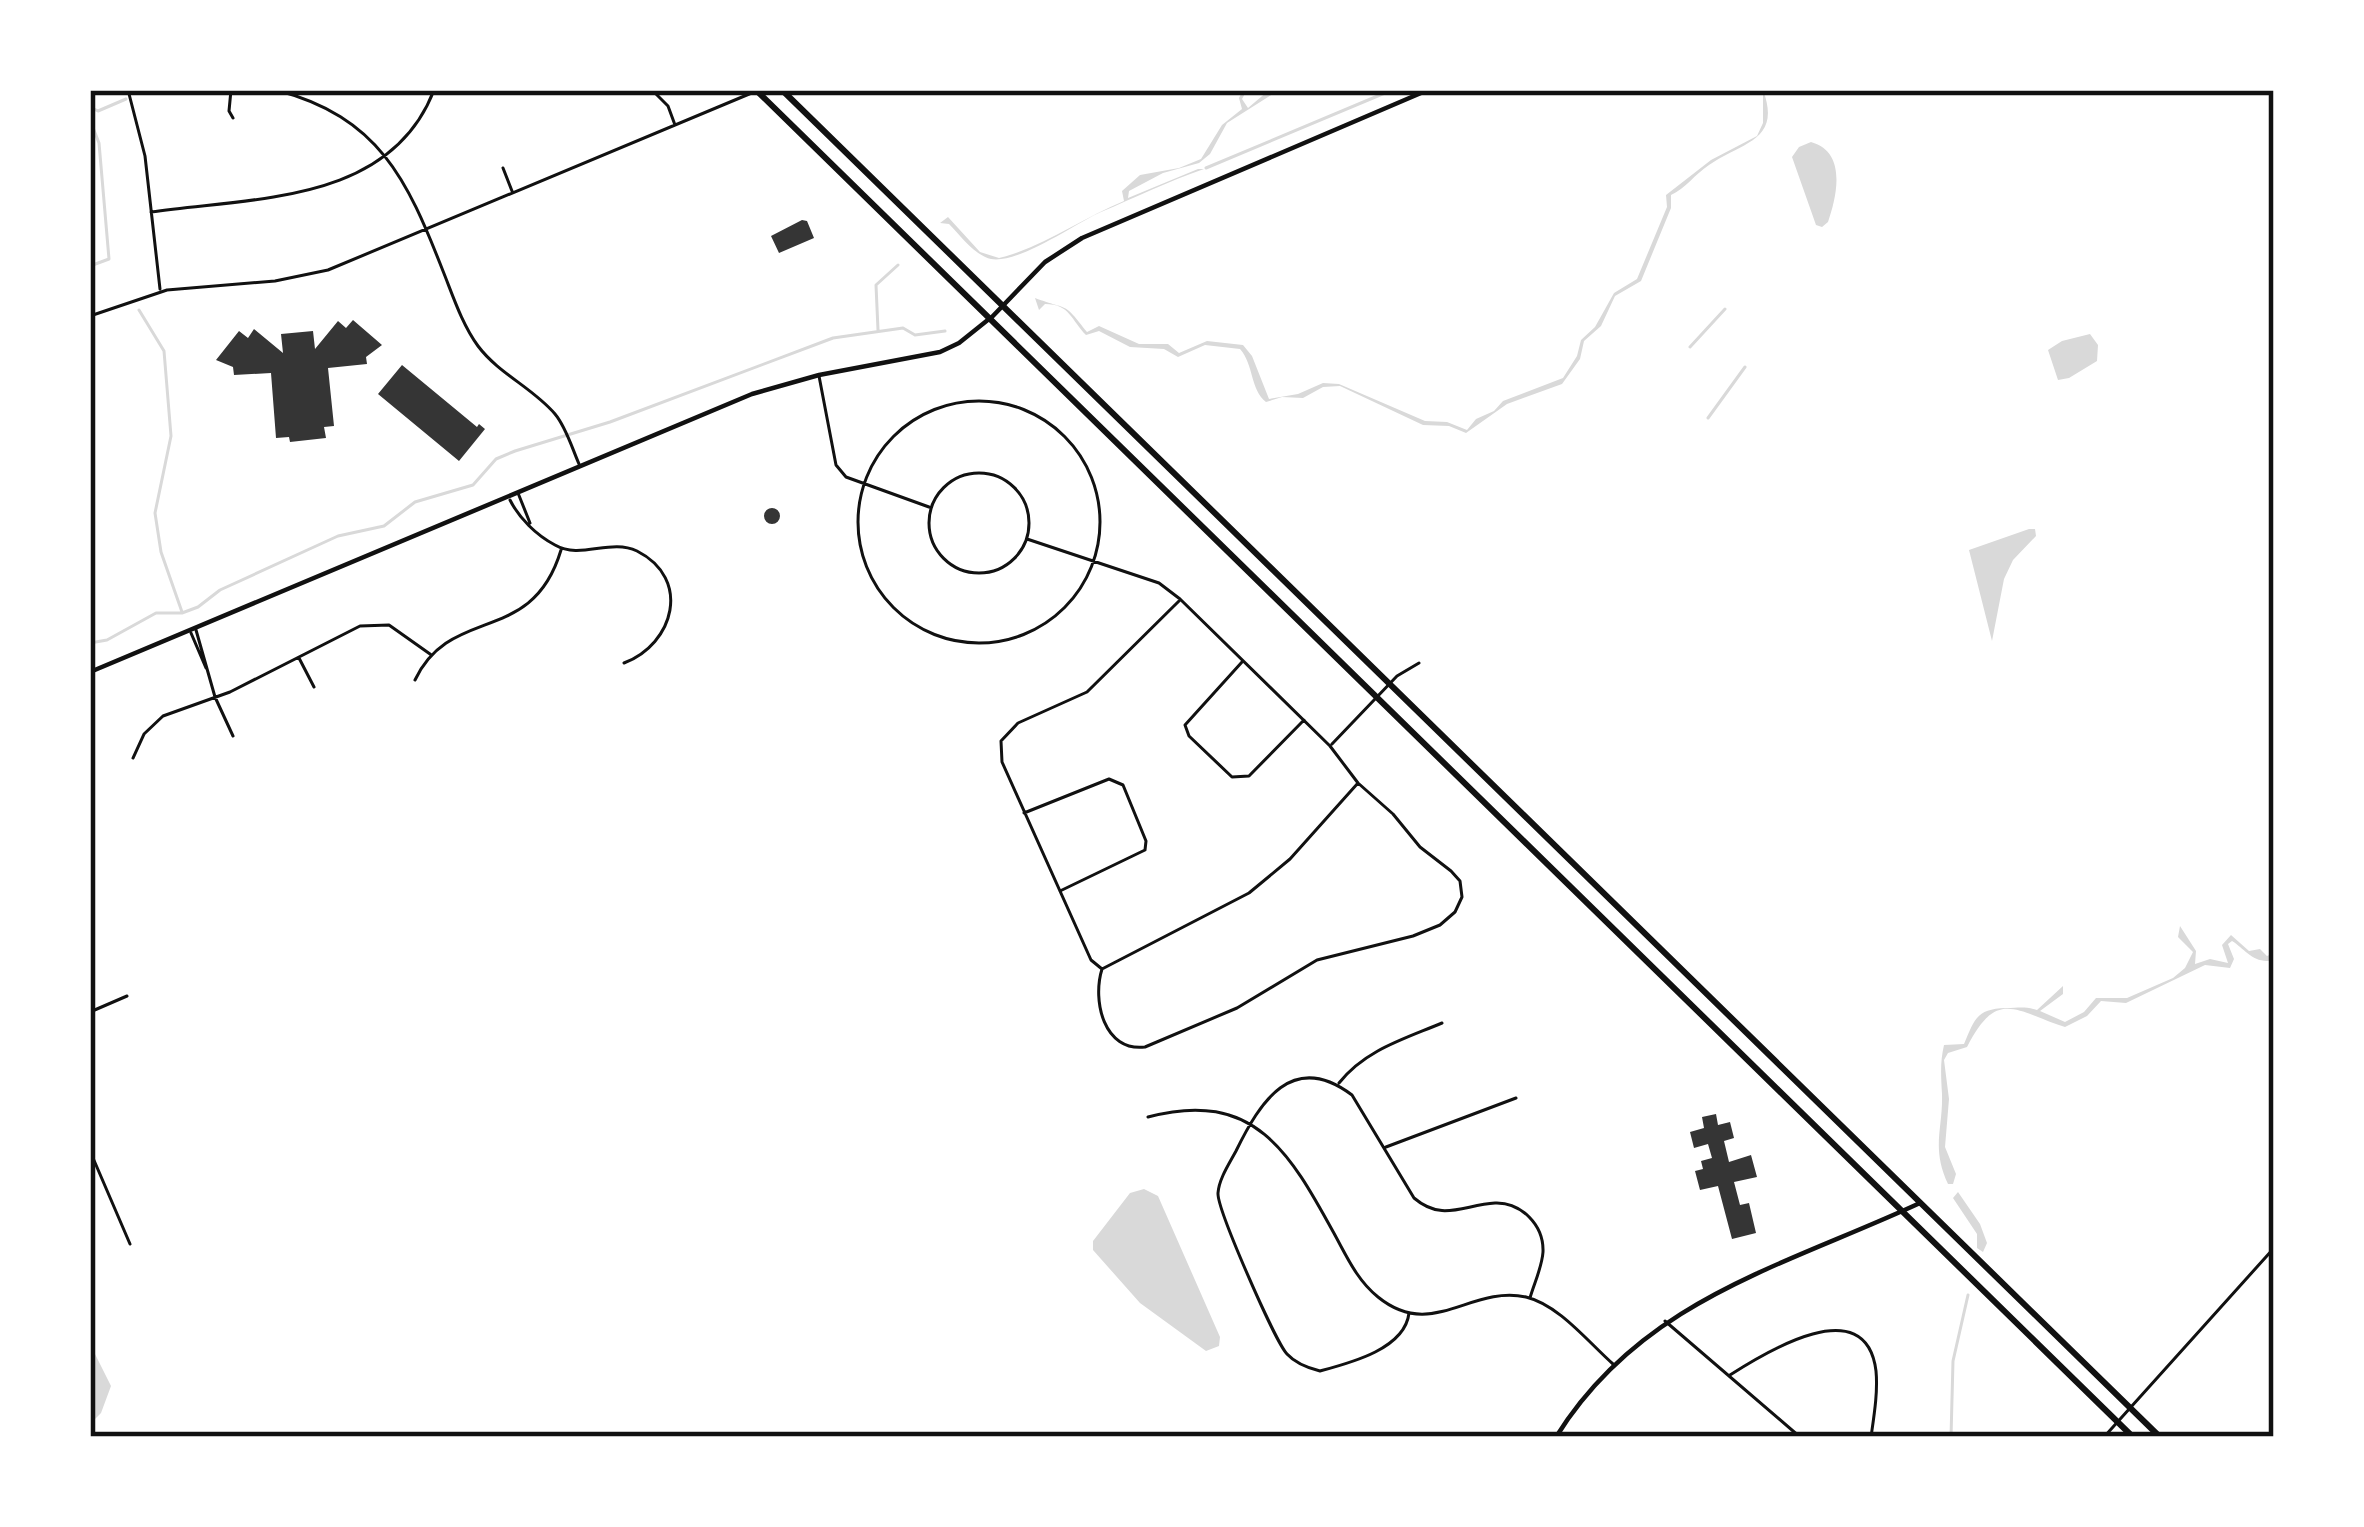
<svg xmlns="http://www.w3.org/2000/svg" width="2364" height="1527" viewBox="0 0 2364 1527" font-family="'Sofia Sans Condensed',sans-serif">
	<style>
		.water { fill: #d9d9d9 }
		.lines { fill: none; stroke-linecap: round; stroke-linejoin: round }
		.stream { stroke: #d9d9d9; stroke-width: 3 }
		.building { fill: #353535 }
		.minor { stroke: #111; stroke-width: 3 }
		.tertiary { stroke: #111; stroke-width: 4.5 }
		.secondary { stroke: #111; stroke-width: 4.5 }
		.trunk { stroke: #111; stroke-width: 6 }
		.neatline { fill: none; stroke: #111; stroke-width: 4.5 }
	</style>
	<rect width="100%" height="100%" fill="#fff"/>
	<path class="water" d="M1243,90H1247L1242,99L1248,108L1268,91L1279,90L1227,123L1210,154L1199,163L1163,173L1129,191L1128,198L1198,169H1204C1169,181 1134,198 1101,212C1076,223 1019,264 991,259C974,255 961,236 949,224L940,223L948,217L980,252L999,258C1044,247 1082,218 1124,201L1122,191L1140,175L1179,168L1201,159L1222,125L1242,109L1239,98Z
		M1763,90C1782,141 1742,142 1709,165C1695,174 1685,189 1671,195V208L1641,281L1615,296L1601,326L1584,341L1580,359L1562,384L1507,404L1466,433L1449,426L1423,425L1340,386L1323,387L1303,398L1282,397L1266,402C1250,389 1254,365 1240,349L1205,345L1178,357L1164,349L1130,347L1099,331L1086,335C1071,320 1070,304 1045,304L1039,310L1035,298C1070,311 1063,301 1087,332L1099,326L1139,344H1168L1179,353L1207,341L1243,345L1252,356L1269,399L1298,394L1323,383L1339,384L1425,421L1447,422L1467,430L1476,419L1494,411L1503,401L1563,378L1577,356L1581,340L1595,327L1614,293L1637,279L1667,207L1666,195L1711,160L1757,136L1763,123Z
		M1811,142C1847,152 1837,196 1828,222L1822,227L1816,225L1792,157L1799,147Z
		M2090,334L2098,345L2097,361L2069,378L2058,380L2048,350L2062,341Z
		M2029,529H2035L2036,536L2013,560L2004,579L1992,641L1969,550Z
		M2180,926L2196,951L2195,964L2210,959L2228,963L2222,945L2231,935L2249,951L2260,949L2267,956L2274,953V960C2254,965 2245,949 2232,941L2228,944L2234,959L2230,968L2205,965L2126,1003L2101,1001L2087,1016L2065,1027C2015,1011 1997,988 1967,1047L1948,1053L1944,1060L1949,1099L1945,1147L1956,1174L1953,1184H1948C1931,1147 1943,1130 1942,1094C1941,1076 1940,1062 1944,1045L1964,1044C1975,1018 1977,1009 2006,1008C2019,1008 2024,1006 2037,1010L2063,986V994L2040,1011L2065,1022L2084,1012L2096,998H2127L2173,978L2185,968L2193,952L2178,937Z
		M1144,1189L1158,1196L1220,1337L1219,1346L1206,1351L1140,1303L1093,1250V1241L1130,1193Z
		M1958,1192L1980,1224L1987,1243L1983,1252L1977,1248V1234L1953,1198Z
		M90,1344L111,1386L101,1413L90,1424Z"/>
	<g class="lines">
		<path class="stream" d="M90,107L98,111L126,99
			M90,120L99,143L109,259L90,266
			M1206,168L1392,90
			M139,310L164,351L171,436L155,513L161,552L182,612
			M878,330L876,285L898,265
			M1690,347L1725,309
			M1708,418L1745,367
			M90,643L107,640L156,613H182L198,607L220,590L338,536L384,526L415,502L473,485L496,459L515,451L610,422L833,338L903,328L915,335L945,331
			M1951,1437L1953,1361L1968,1295"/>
	</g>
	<path class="building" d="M802,220L807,221L814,238L779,253L771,236Z
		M353,320L382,345L366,357L367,364L328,368L334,426L324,427L326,438L290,442L289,437L276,438L271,373L234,375L233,367L216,360L239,331L248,338L254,329L283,353L281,334L313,331L315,349L338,321L346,328Z
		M402,365L477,427L479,424L485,429L459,461L378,394Z
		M764 516a8 8 0 1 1 16 0a8 8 0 1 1-16 0Z
		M1716,1114L1718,1125L1730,1122L1734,1138L1724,1141L1729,1162L1751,1155L1757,1177L1734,1182L1740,1205L1749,1203L1756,1233L1732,1239L1718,1186L1700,1190L1695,1171L1703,1169L1701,1161L1712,1158L1708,1144L1694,1148L1690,1132L1704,1128L1702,1117Z"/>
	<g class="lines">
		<path class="minor" d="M128,90L145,156L160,289
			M231,90L229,111L233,118
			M276,90C379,117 407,179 443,271C453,296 462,324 478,346C499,374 533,388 555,414C566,427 572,448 579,464
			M652,90L668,106L675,125
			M503,168L512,191
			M151,212C251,197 390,205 434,90
			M90,316L167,290L275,281L328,270L754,92
			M819,376L836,465L846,477L929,507
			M858 522a121 121 0 1 1 242 0a121 121 0 1 1-242 0Z
			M929 523a50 50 0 1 1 100 0a50 50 0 1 1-100 0Z
			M518,493L530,523
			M510,500C519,518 536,535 555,545C581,560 610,538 637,551C692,579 674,644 624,663
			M1027,539L1159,583L1180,599L1330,746L1358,783L1393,814L1420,847L1451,871L1460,881L1462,897L1455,912L1440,925L1413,936L1317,960L1237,1008L1145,1047C1104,1052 1092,1001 1102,969
			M1179,601L1087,692L1018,723L1001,741L1002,762L1091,960L1102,969L1249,893L1290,859L1358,783
			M196,630L215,697L233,736
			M191,633L206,668
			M299,658L314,687
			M1242,662L1185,725L1189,736L1232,777L1249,776L1304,720
			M415,680C451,604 532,647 561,550
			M1332,744L1397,676L1419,663
			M133,758L144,734L163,716L230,692L360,626L389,625L430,654
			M1024,813L1109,779L1123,785L1146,841L1145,850L1060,891
			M90,1012L127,996
			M1339,1083C1365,1050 1404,1039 1442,1023
			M1148,1117C1256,1088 1291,1155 1336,1237C1348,1259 1358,1281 1378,1297C1432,1341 1470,1285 1526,1297C1559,1305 1588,1342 1613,1364
			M1386,1147L1516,1098
			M90,1151L130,1244
			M1409,1313C1405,1349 1350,1363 1320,1371C1308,1368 1296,1364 1287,1354C1275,1341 1217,1209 1218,1193C1219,1179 1229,1164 1236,1151C1260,1102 1292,1050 1352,1095L1414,1198C1442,1222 1463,1205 1495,1203C1521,1202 1544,1225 1543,1252C1542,1267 1534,1284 1530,1298
			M1665,1321L1800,1437
			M1730,1375C1766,1352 1866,1290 1876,1371C1878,1392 1874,1416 1871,1437
			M2104,1437L2274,1248"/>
		<path class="tertiary" d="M90,672L752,394L819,375L940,352L959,343L989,319
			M1556,1437C1641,1300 1782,1267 1920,1203"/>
		<path class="secondary" d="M991,318L1045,262L1082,238L1428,90"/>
		<path class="trunk" d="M756,90L2133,1437
			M782,90L2160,1437"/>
	</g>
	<rect width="2364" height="1527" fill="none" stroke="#ffffff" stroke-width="186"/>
	<rect x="93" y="93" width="2178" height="1341" class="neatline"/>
</svg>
